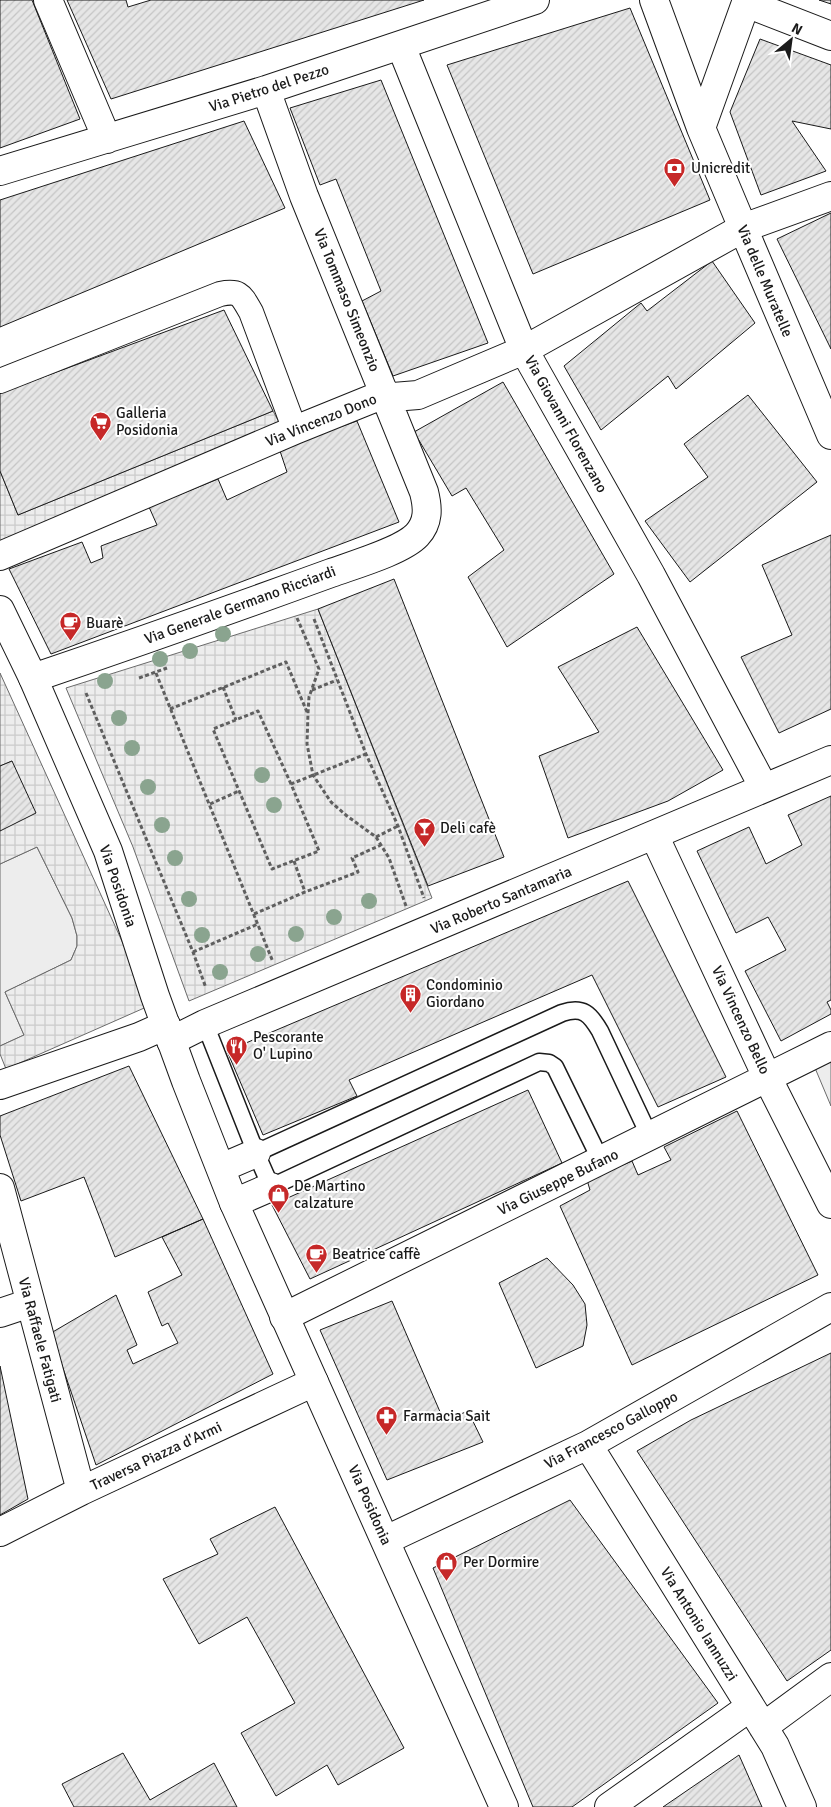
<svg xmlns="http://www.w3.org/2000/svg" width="831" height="1807" viewBox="0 0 831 1807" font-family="Signika,sans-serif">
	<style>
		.parking { fill: #ededed; stroke: #6a6a6a }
		.plaza { fill: url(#plaza-grid); stroke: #6a6a6a }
		.building { fill: url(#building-hatch); stroke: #1a1a1a }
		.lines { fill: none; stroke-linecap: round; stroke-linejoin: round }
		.service-casing { stroke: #1a1a1a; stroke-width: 19 }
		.pedestrian-casing { stroke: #1a1a1a; stroke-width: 26 }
		.minor-casing { stroke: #1a1a1a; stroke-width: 30 }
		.primary-casing { stroke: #1a1a1a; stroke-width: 30 }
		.path { stroke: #5f5f5f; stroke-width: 3; stroke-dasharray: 4 2.5; stroke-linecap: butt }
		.service { stroke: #fff; stroke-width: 16 }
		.pedestrian { stroke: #fff; stroke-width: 24 }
		.minor { stroke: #fff; stroke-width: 28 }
		.primary { stroke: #fff; stroke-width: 28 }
		.tree { fill: #8aa48f }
		.labels { text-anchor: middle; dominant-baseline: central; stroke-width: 4; stroke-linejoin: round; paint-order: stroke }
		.street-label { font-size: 15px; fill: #1a1a1a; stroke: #fff }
		.poi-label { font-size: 15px; fill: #1a1a1a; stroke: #fff; text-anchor: start }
	</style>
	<defs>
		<pattern id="plaza-grid" width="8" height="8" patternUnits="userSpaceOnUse" patternTransform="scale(1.25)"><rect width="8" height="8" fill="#ededed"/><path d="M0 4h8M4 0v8" fill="none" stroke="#cbcbcb"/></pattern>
		<pattern id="building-hatch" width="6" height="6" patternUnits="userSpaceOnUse" patternTransform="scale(1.25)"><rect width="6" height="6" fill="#e6e6e6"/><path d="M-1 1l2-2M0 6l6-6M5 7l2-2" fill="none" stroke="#c5c5c5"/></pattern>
	</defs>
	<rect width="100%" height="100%" fill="#fff"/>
	<path class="parking" d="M37,847L72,918L77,936V946L71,960L5,992L24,1035L0,1046V864Z
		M831,1061V1106L815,1068Z"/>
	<path class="plaza" d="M273,411L282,428L0,542V471L18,515Z
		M318,609L432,898L189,1001L133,847L66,688Z
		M0,673L151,1005L6,1069L0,1054V1046L24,1035L5,992L71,960L77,946V936L72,918L37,847L0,864V831L12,761L0,766Z"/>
	<path class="building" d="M0,0H32L80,119L0,148Z
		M67,0H126L128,7L151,0H424L111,99Z
		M819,0H831V4Z
		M630,8L710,200L533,274L447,65Z
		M760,39L831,65V129L792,121L826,171L761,195L730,112Z
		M381,80L488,343L393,376L362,301L381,291L336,179L320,185L290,108Z
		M244,121L285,208L0,327V200Z
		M831,213V349L777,239Z
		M712,261L755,323L676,389L668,376L601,430L564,366L641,303L647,311Z
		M224,310L273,411L18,515L0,471V393Z
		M503,382L614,574L507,647L468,577L504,550L466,488L452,496L414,432Z
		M748,395L817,482L690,582L645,521L708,477L684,444Z
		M357,421L399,522L51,654L9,569L82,542L91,563L103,558L101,546L157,525L149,507L218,479L227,500L287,472L279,448Z
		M831,535V709L779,733L741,657L792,635L762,565Z
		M394,579L504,857L428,886L318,609Z
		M637,627L723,770L668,801L568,838L539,756L599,732L558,667Z
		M12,761L36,813L0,831V766Z
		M831,796V1000L827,1002L831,1010V1014L781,1041L745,971L786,950L768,917L736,933L697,851L749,827L766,864L802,845L788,815Z
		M628,881L726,1077L658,1107L592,975L349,1080L357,1096L263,1135L227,1051Z
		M129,1066L203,1219L115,1257L84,1177L21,1201L0,1135V1116Z
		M528,1090L562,1163L310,1279L272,1205Z
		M737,1111L818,1275L632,1365L560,1206L590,1190L587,1180L632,1161L638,1175L671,1160L664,1147Z
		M203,1219L273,1374L96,1465L51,1333L116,1295L137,1345L127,1350L133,1364L178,1343L168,1323L162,1326L148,1292L182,1275L162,1237Z
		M547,1258L573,1285L585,1304L587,1325L583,1346L536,1368L499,1283Z
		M392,1301L444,1421L468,1411L483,1442L387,1480L320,1330Z
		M831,1353V1650L787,1681L637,1451L691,1420Z
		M0,1366L28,1499L0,1515Z
		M570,1500L718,1703L572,1807H533L433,1568Z
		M275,1507L404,1748L338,1785L327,1765L276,1796L241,1733L295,1703L247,1617L199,1644L163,1579L218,1554L210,1539Z
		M123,1753L150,1800L214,1763L237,1807H74L62,1784Z
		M739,1755L762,1807H663Z"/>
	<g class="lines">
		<defs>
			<path id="service" d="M205,1024L256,1153L271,1187L539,1062L549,1063L555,1067L601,1161
				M256,1153L562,1013C583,1006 590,1014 600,1031L649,1135"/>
			<path id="pedestrian" d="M0,381L220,294C240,290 241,295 251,312L295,430"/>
			<path id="minor" d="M48,0L107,139
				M654,0L701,128L743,228L831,435
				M746,3L831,36
				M401,46L524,350L651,575L764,788
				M701,128L747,0
				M0,171L266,90L535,0
				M0,556L295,430L384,394L393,397L418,395L524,350L743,228L831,196
				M33,678C133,644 232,609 331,573C353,565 402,551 417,535C429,522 428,508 424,492L304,196L266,90
				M654,835L767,1077L831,1204
				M171,1041L205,1024L831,760
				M0,1085L139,1037L166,1025
				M221,1168L256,1153
				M0,1188L81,1491
				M234,1203L271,1187
				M0,1313L30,1303
				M284,1317L831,1046
				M588,1445L775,1746L802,1807
				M0,1532L81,1491L314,1382
				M386,1540L588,1445L831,1307
				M763,1727L831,1677
				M609,1807L750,1707"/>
			<path id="primary" d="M0,610L33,678L108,851L155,996L186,1081L234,1203L504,1807"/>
		</defs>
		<use href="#service" class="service-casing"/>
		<use href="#pedestrian" class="pedestrian-casing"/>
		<use href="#minor" class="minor-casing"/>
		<use href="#primary" class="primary-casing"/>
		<path class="path" d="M297,618L319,669L309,697L308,713L307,744L313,775L331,802L347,816L376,837L389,858L406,906
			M314,619L366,754L398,826L424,898
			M156,673L273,962
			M139,678L167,668
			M223,687L236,720
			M312,690L337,680
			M86,693L193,952L206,988
			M170,709L286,662L307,712
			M291,784L258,711L213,729L272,869L319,851L291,784L366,754
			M210,804L239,791
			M376,837L398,826
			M294,861L305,892
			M254,914L305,892L358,872L352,858L381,845
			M193,952L258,924"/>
		<use href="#service" class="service"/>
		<use href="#pedestrian" class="pedestrian"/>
		<use href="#minor" class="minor"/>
		<use href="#primary" class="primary"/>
	</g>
	<g class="tree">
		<circle cx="223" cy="634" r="8"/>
		<circle cx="190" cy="651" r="8"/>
		<circle cx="160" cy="659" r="8"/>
		<circle cx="105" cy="681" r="8"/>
		<circle cx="119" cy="718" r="8"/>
		<circle cx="132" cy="748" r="8"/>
		<circle cx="262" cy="775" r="8"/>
		<circle cx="148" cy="787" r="8"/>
		<circle cx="274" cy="805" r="8"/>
		<circle cx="162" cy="825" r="8"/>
		<circle cx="175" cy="858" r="8"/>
		<circle cx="189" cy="899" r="8"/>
		<circle cx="369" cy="901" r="8"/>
		<circle cx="334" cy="917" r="8"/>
		<circle cx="296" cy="934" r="8"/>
		<circle cx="202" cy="935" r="8"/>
		<circle cx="258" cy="954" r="8"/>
		<circle cx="220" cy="972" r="8"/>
	</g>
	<defs>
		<symbol id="bank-pin" viewBox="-11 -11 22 30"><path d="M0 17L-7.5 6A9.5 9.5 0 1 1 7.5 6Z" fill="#c62828" stroke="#fff"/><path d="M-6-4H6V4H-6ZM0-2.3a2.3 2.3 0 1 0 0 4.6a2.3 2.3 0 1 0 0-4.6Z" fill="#fff"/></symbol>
		<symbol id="supermarket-pin" viewBox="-11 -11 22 30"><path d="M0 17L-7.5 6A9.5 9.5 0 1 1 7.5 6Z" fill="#c62828" stroke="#fff"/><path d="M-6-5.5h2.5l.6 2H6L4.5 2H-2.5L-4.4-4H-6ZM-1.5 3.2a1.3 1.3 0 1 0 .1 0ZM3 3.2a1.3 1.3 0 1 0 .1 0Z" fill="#fff"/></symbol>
		<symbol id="cafe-pin" viewBox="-11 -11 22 30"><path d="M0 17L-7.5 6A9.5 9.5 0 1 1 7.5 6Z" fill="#c62828" stroke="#fff"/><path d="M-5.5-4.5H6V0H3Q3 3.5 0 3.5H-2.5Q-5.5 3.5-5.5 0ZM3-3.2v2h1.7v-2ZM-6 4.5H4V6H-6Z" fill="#fff"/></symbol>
		<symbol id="bar-pin" viewBox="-11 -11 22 30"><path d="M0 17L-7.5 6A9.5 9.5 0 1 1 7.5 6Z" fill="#c62828" stroke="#fff"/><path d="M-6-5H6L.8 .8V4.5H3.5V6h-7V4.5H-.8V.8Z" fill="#fff"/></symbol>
		<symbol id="building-pin" viewBox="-11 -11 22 30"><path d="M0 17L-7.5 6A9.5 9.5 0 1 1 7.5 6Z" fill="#c62828" stroke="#fff"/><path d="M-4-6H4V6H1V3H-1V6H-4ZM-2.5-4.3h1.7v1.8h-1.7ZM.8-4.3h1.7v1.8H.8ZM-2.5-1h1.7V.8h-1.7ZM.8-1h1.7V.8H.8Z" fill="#fff"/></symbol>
		<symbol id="restaurant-pin" viewBox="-11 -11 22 30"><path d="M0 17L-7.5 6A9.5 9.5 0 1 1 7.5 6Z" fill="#c62828" stroke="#fff"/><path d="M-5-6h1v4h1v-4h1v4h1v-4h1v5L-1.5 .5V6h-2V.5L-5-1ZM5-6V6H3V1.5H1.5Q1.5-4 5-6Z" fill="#fff"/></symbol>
		<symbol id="shop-pin" viewBox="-11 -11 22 30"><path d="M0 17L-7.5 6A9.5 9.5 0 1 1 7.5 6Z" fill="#c62828" stroke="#fff"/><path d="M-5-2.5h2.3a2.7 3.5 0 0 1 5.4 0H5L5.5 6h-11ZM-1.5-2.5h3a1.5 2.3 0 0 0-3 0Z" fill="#fff"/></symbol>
		<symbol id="pharmacy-pin" viewBox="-11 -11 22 30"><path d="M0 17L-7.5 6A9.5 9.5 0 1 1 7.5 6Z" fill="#c62828" stroke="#fff"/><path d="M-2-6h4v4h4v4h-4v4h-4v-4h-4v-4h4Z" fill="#fff"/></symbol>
	</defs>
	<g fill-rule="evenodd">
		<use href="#bank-pin" x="662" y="156" width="25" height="34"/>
		<use href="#supermarket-pin" x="88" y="410" width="25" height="34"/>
		<use href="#cafe-pin" x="58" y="610" width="25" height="34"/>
		<use href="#bar-pin" x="412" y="816" width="25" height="34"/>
		<use href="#building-pin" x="398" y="982" width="25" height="34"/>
		<use href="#restaurant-pin" x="224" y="1034" width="25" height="34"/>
		<use href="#shop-pin" x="266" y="1182" width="25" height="34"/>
		<use href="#cafe-pin" x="304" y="1242" width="25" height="34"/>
		<use href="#pharmacy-pin" x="374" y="1404" width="25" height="34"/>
		<use href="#shop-pin" x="434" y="1550" width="25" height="34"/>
	</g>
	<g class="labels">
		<g class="street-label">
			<text transform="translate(269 88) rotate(-18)">Via Pietro del Pezzo</text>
			<text transform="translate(765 281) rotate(67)">Via delle Muratelle</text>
			<text transform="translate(347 300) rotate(68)">Via Tommaso Simeonzio</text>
			<text transform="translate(321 420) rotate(-22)">Via Vincenzo Dono</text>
			<text transform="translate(566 424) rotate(61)">Via Giovanni Florenzano</text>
			<text transform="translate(240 605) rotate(-20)">Via Generale Germano Ricciardi</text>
			<text transform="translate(118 886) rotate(71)">Via Posidonia</text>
			<text transform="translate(501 900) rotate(-23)">Via Roberto Santamaria</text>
			<text transform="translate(741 1020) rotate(65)">Via Vincenzo Bello</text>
			<text transform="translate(558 1182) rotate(-26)">Via Giuseppe Bufano</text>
			<text transform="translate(40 1340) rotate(75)">Via Raffaele Fatigati</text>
			<text transform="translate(611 1430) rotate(-28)">Via Francesco Galloppo</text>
			<text transform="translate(156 1456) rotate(-25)">Traversa Piazza d'Armi</text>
			<text transform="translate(370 1505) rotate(66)">Via Posidonia</text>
			<text transform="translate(699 1624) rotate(58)">Via Antonio Iannuzzi</text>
		</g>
		<g class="poi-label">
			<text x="691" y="168">Unicredit</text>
			<text x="116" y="413">Galleria<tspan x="116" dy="17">Posidonia</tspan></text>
			<text x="86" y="623">Buarè</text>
			<text x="440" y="828">Deli cafè</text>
			<text x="426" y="985">Condominio<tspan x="426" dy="17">Giordano</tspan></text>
			<text x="253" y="1037">Pescorante<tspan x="253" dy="17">O' Lupino</tspan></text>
			<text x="294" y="1186">De Martino<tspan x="294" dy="17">calzature</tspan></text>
			<text x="332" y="1254">Beatrice caffè</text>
			<text x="403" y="1416">Farmacia Sait</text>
			<text x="463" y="1562">Per Dormire</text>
		</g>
	</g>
	<g transform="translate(791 40) rotate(29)" stroke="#ffffff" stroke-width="4" paint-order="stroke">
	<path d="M0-4L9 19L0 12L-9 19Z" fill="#1a1a1a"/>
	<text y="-8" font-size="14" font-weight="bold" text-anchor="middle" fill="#1a1a1a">N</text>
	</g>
</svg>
